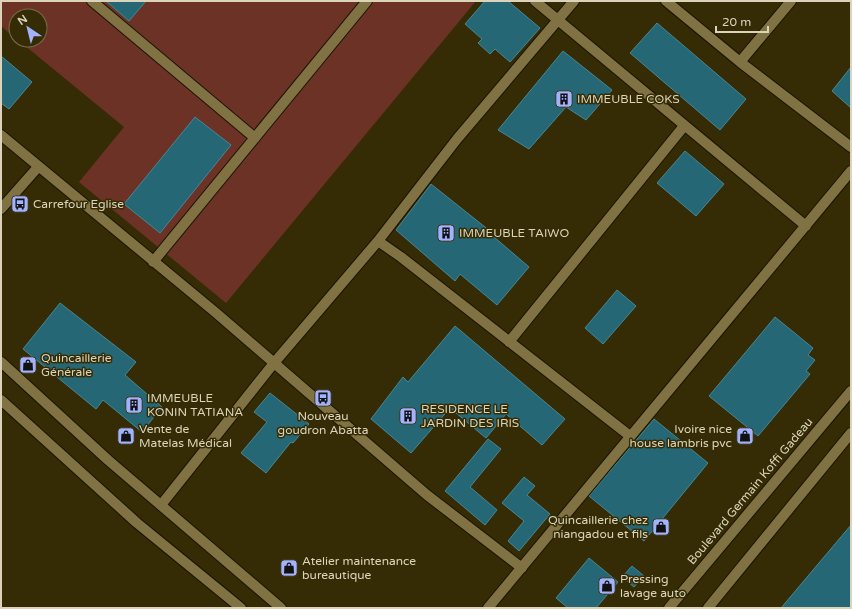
<svg xmlns="http://www.w3.org/2000/svg" width="852" height="609" viewBox="0 0 852 609" font-family="'Varela Round',sans-serif">
	<style>
		.green { fill: #6b3225 }
		.building { fill: #256775; stroke: #478796 }
		.lines { fill: none; stroke-linecap: round; stroke-linejoin: round }
		.minor-casing { stroke: #1b1400; stroke-width: 12 }
		.secondary-casing { stroke: #1b1400; stroke-width: 12 }
		.minor { stroke: #807242; stroke-width: 10 }
		.secondary { stroke: #807242; stroke-width: 10 }
		.labels { text-anchor: middle; dominant-baseline: central; stroke-width: 3; stroke-linejoin: round; paint-order: stroke }
		.poi-label { font-size: 12px; fill: #dbd4bb; stroke: #352c05; text-anchor: start }
		.street-label { font-size: 12px; fill: #dbd4bb; stroke: #352c05 }
	</style>
	<rect width="100%" height="100%" fill="#352c05"/>
	<path class="green" d="M1,1H476L226,303L79,182L124,127L18,40H40V16H16V39L1,26Z"/>
	<path class="building" d="M106,1H146L129,21Z
		M485,1H508L540,28L510,62L495,49L490,54L478,43L482,39L465,24Z
		M657,23L746,99L720,130L630,53Z
		M563,51L612,90L586,120L566,107L529,149L498,130Z
		M1,56L32,82L9,109L1,103Z
		M851,67V108L832,91Z
		M195,117L231,145L160,233L124,204Z
		M685,151L724,184L696,216L657,183Z
		M431,184L495,235L494,237L529,267L497,305L460,274L455,281L396,230Z
		M617,290L636,306L603,344L585,328Z
		M60,303L136,362L125,375L162,407L142,432L103,400L96,409L23,349Z
		M775,317L813,348L808,355L815,360L806,371L810,374L758,436L709,396Z
		M455,326L565,419L542,445L506,414L486,438L450,408L411,453L371,419L403,377L408,382Z
		M270,393L309,424L293,443L291,442L266,473L241,453L267,422L254,412Z
		M654,419L708,463L644,541L589,496Z
		M488,439L501,449L470,487L497,510L485,525L445,491Z
		M524,477L535,486L527,495L550,514L519,551L508,541L524,521L502,503Z
		M851,525V608H781Z
		M589,558L618,582L596,608H568L556,598Z
		M632,566L644,576L634,587L622,577Z"/>
	<g class="lines">
		<defs>
			<path id="minor" d="M92,1L255,138
				M535,1L806,226
				M666,1L740,62L851,147
				M740,62L791,1
				M1,135L215,312L427,495L522,568
				M1,209L38,167
				M378,241L401,257L630,436
				M153,262L367,1
				M509,342L684,126
				M161,505L274,363L378,241L457,139L574,1
				M488,608L851,171"/>
			<path id="secondary" d="M1,362L108,460L281,608
				M1,400L137,523L241,608
				M669,608L851,391
				M708,608L851,433"/>
		</defs>
		<use href="#minor" class="minor-casing"/>
		<use href="#secondary" class="secondary-casing"/>
		<use href="#minor" class="minor"/>
		<use href="#secondary" class="secondary"/>
	</g>
	<defs>
		<symbol id="building-square" viewBox="-11 -11 22 22"><rect x="-9" y="-9" width="18" height="18" rx="4" fill="#a2b2fd" stroke="#352c05"/><path d="M-4-6H4V6H1V3H-1V6H-4ZM-2.5-4.3h1.7v1.8h-1.7ZM.8-4.3h1.7v1.8H.8ZM-2.5-1h1.7V.8h-1.7ZM.8-1h1.7V.8H.8Z" fill="#111"/></symbol>
		<symbol id="bus-square" viewBox="-11 -11 22 22"><rect x="-9" y="-9" width="18" height="18" rx="4" fill="#a2b2fd" stroke="#352c05"/><path d="M-5-6H5V4H4V6H2V4H-2V6H-4V4H-5ZM-3.5-4V0h7V-4ZM-3.5 1.2v1.5H-2V1.2ZM2 1.2v1.5H3.5V1.2Z" fill="#111"/></symbol>
		<symbol id="shop-square" viewBox="-11 -11 22 22"><rect x="-9" y="-9" width="18" height="18" rx="4" fill="#a2b2fd" stroke="#352c05"/><path d="M-5-2.5h2.3a2.7 3.5 0 0 1 5.4 0H5L5.5 6h-11ZM-1.5-2.5h3a1.5 2.3 0 0 0-3 0Z" fill="#111"/></symbol>
	</defs>
	<g fill-rule="evenodd">
		<use href="#building-square" x="554" y="89" width="20" height="20"/>
		<use href="#bus-square" x="10" y="194" width="20" height="20"/>
		<use href="#building-square" x="436" y="223" width="20" height="20"/>
		<use href="#shop-square" x="18" y="355" width="20" height="20"/>
		<use href="#bus-square" x="313" y="388" width="20" height="20"/>
		<use href="#building-square" x="124" y="395" width="20" height="20"/>
		<use href="#building-square" x="398" y="406" width="20" height="20"/>
		<use href="#shop-square" x="116" y="426" width="20" height="20"/>
		<use href="#shop-square" x="735" y="426" width="20" height="20"/>
		<use href="#shop-square" x="651" y="517" width="20" height="20"/>
		<use href="#shop-square" x="279" y="558" width="20" height="20"/>
		<use href="#shop-square" x="597" y="576" width="20" height="20"/>
	</g>
	<g class="labels">
		<g class="poi-label">
			<text x="577" y="99">IMMEUBLE COKS</text>
			<text x="33" y="204">Carrefour Eglise</text>
			<text x="459" y="233">IMMEUBLE TAIWO</text>
			<text x="41" y="358">Quincaillerie<tspan x="41" dy="14">Générale</tspan></text>
			<text x="147" y="398">IMMEUBLE<tspan x="147" dy="14">KONIN TATIANA</tspan></text>
			<text x="421" y="409">RESIDENCE LE<tspan x="421" dy="14">JARDIN DES IRIS</tspan></text>
			<text x="323" y="416" text-anchor="middle">Nouveau<tspan x="323" dy="14">goudron Abatta</tspan></text>
			<text x="139" y="429">Vente de<tspan x="139" dy="14">Matelas Médical</tspan></text>
			<text x="732" y="429" text-anchor="end">Ivoire nice<tspan x="732" dy="14">house lambris pvc</tspan></text>
			<text x="648" y="520" text-anchor="end">Quincaillerie chez<tspan x="648" dy="14">niangadou et fils</tspan></text>
			<text x="302" y="561">Atelier maintenance<tspan x="302" dy="14">bureautique</tspan></text>
			<text x="620" y="579">Pressing<tspan x="620" dy="14">lavage auto</tspan></text>
		</g>
		<g class="street-label">
			<text transform="translate(750 491) rotate(-50)">Boulevard Germain Koffi Gadeau</text>
		</g>
	</g>
	<rect width="852" height="609" fill="none" stroke="#dbd4bb" stroke-width="4"/>
	<g transform="translate(28 28) rotate(325)"><circle r="19" fill="#352c05" stroke="#776f4e"/>
	<path d="M0-3L7 15L0 10L-7 15Z" fill="#a2b2fd"/>
	<text y="-6" font-size="11" font-weight="bold" text-anchor="middle" fill="#dbd4bb">N</text>
	</g>
	<path d="M716 26v6h52v-6" fill="none" stroke="#dbd4bb" stroke-width="2"/>
	<text x="722" y="26" font-size="12" fill="#dbd4bb" stroke="#352c05" stroke-width="3" paint-order="stroke">20 m</text>
</svg>
